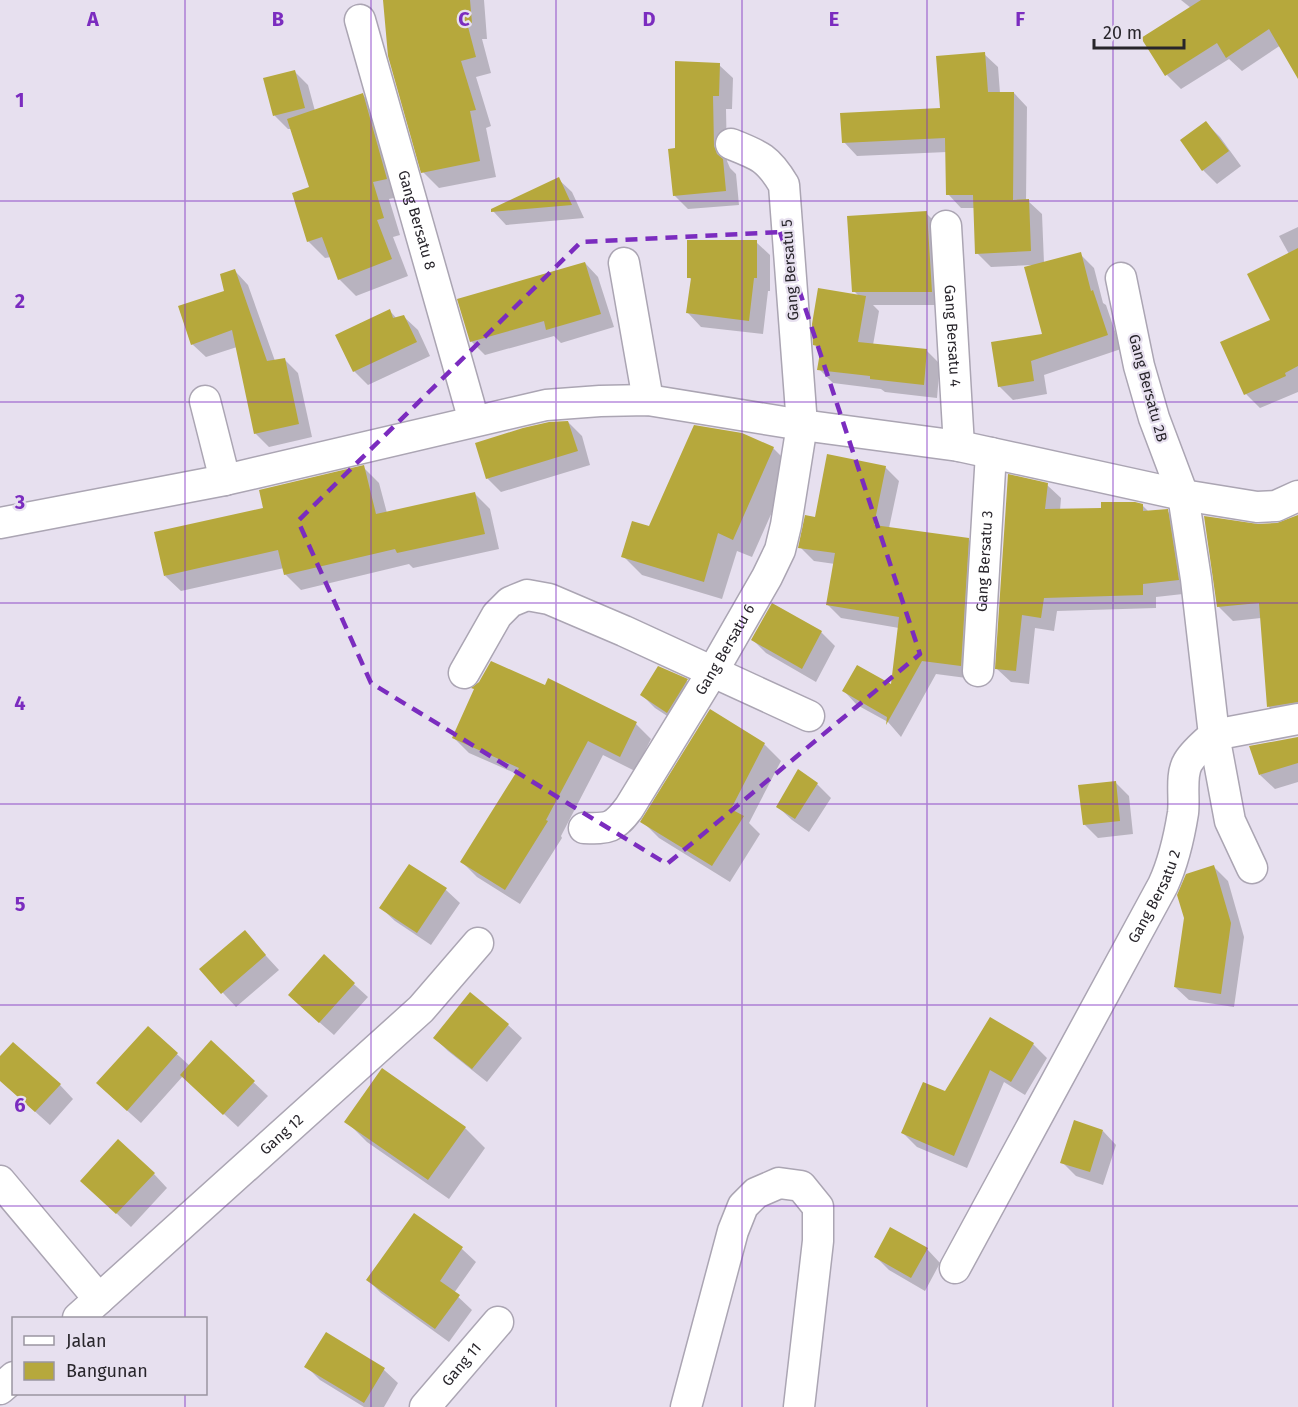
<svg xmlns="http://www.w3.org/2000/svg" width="1298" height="1407" viewBox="0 0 1298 1407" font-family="'Fira Sans',sans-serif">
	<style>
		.shadow { fill: #0003 }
		.building { fill: #b6a83c }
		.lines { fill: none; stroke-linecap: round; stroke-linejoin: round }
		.minor-casing { stroke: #aba5b3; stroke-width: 33 }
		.minor { stroke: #fff; stroke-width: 30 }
		.marked { fill: none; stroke: #7b2cbf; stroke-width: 4.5; stroke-dasharray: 12 8; stroke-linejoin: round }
		.grid { fill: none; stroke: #7b2cbf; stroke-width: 1.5; stroke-opacity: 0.55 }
		.labels { text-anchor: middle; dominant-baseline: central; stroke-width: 4.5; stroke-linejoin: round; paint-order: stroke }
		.street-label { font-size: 15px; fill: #28252b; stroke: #e7e0ef }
		.grid-label { font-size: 20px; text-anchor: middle; font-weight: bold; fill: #7b2cbf; stroke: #e7e0ef; stroke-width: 4.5; stroke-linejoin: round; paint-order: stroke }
	</style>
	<rect width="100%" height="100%" fill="#e7e0ef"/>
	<path class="shadow" d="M384,0H484L487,39H482L491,73L476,77L491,126L486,128L496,177L439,188L423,172Z
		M1181,0H1298V76L1281,45L1242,71L1229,59L1181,89L1167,75L1191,8Z
		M984,54L998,67L1000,93H1014L1027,107L1026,201H1028L1042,214L1044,263L1080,254L1094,268L1103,303L1106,305L1121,349L1044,375L1047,394L1013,400L999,386L1044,335L1032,265L991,267L977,253L975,208H961L948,194L947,152L857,156L844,142L941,110Z
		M719,65L733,78L732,109H726L727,161L730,168L736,174L739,205L688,209L674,195L677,149Z
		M294,71L308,85L315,111L363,95L379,112L403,196L389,199L400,235L393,237L408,276L356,296L339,279L331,257L325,258L308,241L311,188L291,129H288L275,116L265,79Z
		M1206,123L1220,137L1241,166L1217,184L1203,170Z
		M558,179L572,192L584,218L506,225L493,211Z
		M926,213L940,227L945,305H873L879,311L873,345L927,351L940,364L937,398L885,392L881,389L833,383L819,369L822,351L815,344L859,296L854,291Z
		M1298,227V392L1260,408L1246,394L1273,321L1289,254L1279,236Z
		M756,242L770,255V291H768L763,334L701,327L688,313L692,280L689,277Z
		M585,263L598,277L614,327L561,343L554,336L485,355L471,341Z
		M235,271L248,285L275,361L284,359L298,373L312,437L269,447L255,433L237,347L206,357L192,344L225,292Z
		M390,311L397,319L404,317L418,330L430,356L368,385L354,371Z
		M568,422L582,436L590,465L501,492L487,478Z
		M773,448L792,467L752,557L737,551L722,599L642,575L623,556L650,528Z
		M363,467L379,483L387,513L474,493L490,509L499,549L413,568L409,564L301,590L285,574L284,568L181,591L165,576Z
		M885,467L899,481L889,528L968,539L982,553L974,679L936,674L901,737L888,722L857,705L844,691L892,687L899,628L841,618L827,604L835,564L814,561L800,547L816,518Z
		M1047,485L1061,498L1060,511L1102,510L1142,505L1149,512L1167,511L1181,525L1192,593L1156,597V608L1057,611L1054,631L1035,628L1029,684L1011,682L997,669Z
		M1298,517V718L1283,721L1269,707L1261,618L1233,621L1218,606L1254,526L1283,523Z
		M821,632L835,646L816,682L766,653L753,640Z
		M687,681L700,694L681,725L655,708L642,695Z
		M636,724L651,739L635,771L603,755L561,836L562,838L520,904L477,877L462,862L517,774L469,753L454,738Z
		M1298,738V782L1275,789L1260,775Z
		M764,744L781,761L749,823L760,834L730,882L659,838L642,821Z
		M798,771L817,784L831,798L809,832L792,820L778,807Z
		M1115,782L1129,796L1133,834L1098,838L1084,824Z
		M410,866L446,890L460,903L431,945L395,921L381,908Z
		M1214,867L1228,881L1244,937L1234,1007L1189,1000L1175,987Z
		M244,932L279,970L236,1007L201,969Z
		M324,957L368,997L334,1035L303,1008Z
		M508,1025L522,1038L487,1082L448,1051L435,1038Z
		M148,1028L190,1066L211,1042L268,1096L238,1127L183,1076L141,1123L112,1097Z
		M1033,1044L1047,1058L1025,1095L1004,1082L967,1168L917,1147L903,1133L946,1093Z
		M0,1059L60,1085L73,1099L50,1125L0,1080Z
		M346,1121L465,1128L485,1148L449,1199L367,1142Z
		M1103,1131L1116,1145L1103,1185L1076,1176L1062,1162Z
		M154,1174L167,1188L131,1227L96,1194Z
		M414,1215L462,1249L476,1262L454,1293L472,1310L449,1342L381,1293L368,1280Z
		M927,1249L940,1263L925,1291L889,1270L876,1257Z
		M326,1334L384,1370L398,1383L384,1407H364L320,1380L306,1366Z"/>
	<path class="building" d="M383,0H470L472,23H467L476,57L461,61L476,110L470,111L480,161L421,173L388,56Z
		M1201,0H1298V79L1269,29L1226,58L1217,43L1165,76L1141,38Z
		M985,52L988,92H1014L1013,200L1029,199L1031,251L975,254L973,195H946L945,138L842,143L840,113L940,108L936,56Z
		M675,61L720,63L719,96H713L714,146L717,154L723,159L726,191L673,196L668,149L675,148Z
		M295,70L305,108L273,116L263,78Z
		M363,93L387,179L373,182L384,218L377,220L392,259L338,280L322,237L307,242L292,193L309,187L287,119Z
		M1206,121L1229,151L1202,171L1180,140Z
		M559,177L572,205L491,212V209Z
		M927,211L932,292H852L847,216Z
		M687,240H757V278H754L749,321L686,313L691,278H687Z
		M1298,248V366L1285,373L1286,376L1244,395L1220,342L1270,320L1247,274Z
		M1081,252L1091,291L1093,290L1108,335L1031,361L1034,381L998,387L991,342L1042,334L1024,267Z
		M585,262L601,314L546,330L544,321L470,342L457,299Z
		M235,269L267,361L285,358L299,424L254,434L232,330L191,345L178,306L224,291L220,274Z
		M818,288L866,296L858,342L927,349L924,385L870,379V376L817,370L821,347L813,345L812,324Z
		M390,309L393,318L404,315L417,342L353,372L335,335Z
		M568,421L578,451L486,479L475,443L523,428L549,422Z
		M694,425L742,433L774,447L733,540L718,533L704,582L621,557L632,521L649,526Z
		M827,454L886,466L874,525L969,538L961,666L922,661L886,725L887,717L842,691L857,665L891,684L899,617L826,605L835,553L798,548L805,515L815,517Z
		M364,465L376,514L475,492L485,534L397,553L395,549L284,575L278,550L164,576L154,532L263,508L259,490Z
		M1008,474L1048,483L1045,509L1101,508V502H1135L1143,504V511L1168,509L1179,580L1143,584V595L1044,598L1041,618L1022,615L1016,671L995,669Z
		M1298,515V702L1267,707L1259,603L1217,607L1204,516L1258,524L1277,523Z
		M772,603L822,631L802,669L751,640Z
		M491,661L545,685L548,678L637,722L620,757L588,741L546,820L548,821L505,890L460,862L519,768L452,738L474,689L471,688L479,682Z
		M658,666L688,679L667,713L640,695Z
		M710,709L765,743L731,809L744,816L712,866L640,822Z
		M1298,737V763L1259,775L1249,746Z
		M798,769L818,783L795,819L776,807Z
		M1116,781L1120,821L1083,825L1078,785Z
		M409,864L447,888L417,933L379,908Z
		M1214,865L1231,923L1221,994L1174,987L1184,918L1177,895L1186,874Z
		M245,930L266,955L221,994L199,969Z
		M324,954L355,983L319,1023L288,995Z
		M470,992L509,1024L472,1069L433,1038Z
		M990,1017L1034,1043L1011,1082L990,1070L954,1156L901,1133L923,1082L945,1091Z
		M148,1026L178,1053L127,1111L96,1083Z
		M211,1040L255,1081L223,1115L180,1075Z
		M13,1042L61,1084L35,1112L0,1081V1056Z
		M382,1068L466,1127L428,1180L344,1122Z
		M1074,1120L1103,1130L1090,1172L1060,1163Z
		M118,1139L155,1173L116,1214L80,1181Z
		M414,1213L463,1247L440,1281L460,1295L435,1329L366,1280Z
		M890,1227L928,1248L911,1278L874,1257Z
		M326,1332L385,1368L364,1403L304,1367Z"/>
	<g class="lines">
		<defs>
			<g id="minor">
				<path id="s1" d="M360,20L474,421"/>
				<path id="s2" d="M946,226L959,446"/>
				<path d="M624,263L648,400"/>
				<path d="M205,401L225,480"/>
				<path d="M0,523L225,480L546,405L600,401L648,400L802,425L959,446L1183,495L1257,507L1276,506L1298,496"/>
				<path id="s3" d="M978,671L991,453"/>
				<path d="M464,673L497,615L510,602L527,595L549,599L624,631L809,716"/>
				<path id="s4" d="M584,828C609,829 614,828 629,808L713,671L767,577L780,550L786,525L802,425L784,185C768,158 759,155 731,144"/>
				<path d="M1252,868L1230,821L1214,735L1298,719"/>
				<path d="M0,1181L99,1299"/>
				<path id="s5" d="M955,1268L1163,885C1174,861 1179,838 1183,813C1185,798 1180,775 1188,762C1194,752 1205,743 1214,735L1196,579L1183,495L1154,418L1139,366L1121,278"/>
				<path id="s6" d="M78,1318L421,1009L478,943"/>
				<path d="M0,1389L14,1377"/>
				<path id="s7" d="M425,1407L498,1322"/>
				<path d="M686,1407L733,1231L743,1206L756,1193L779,1183L801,1186L818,1207V1241L799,1407"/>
			</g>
		</defs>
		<use href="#minor" class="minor-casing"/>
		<use href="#minor" class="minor"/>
	</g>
	<path class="marked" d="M780,232L920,654L667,864L371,683L298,521L581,242Z"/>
	<path class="grid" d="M185,0V1318M371,0V1407M556,0V1407M742,0V1407M927,0V1407M1113,0V1407M0,201H1298M0,402H1298M0,603H1298M0,804H1298M0,1005H1298M0,1206H1298M185,1394V1407"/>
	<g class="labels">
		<g class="street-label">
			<text stroke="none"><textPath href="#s1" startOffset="208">Gang Bersatu 8</textPath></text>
			<text transform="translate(790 270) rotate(-94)">Gang Bersatu 5</text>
			<text stroke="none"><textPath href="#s2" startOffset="110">Gang Bersatu 4</textPath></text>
			<text transform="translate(1148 388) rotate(75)">Gang Bersatu 2B</text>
			<text stroke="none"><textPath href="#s3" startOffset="110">Gang Bersatu 3</textPath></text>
			<text stroke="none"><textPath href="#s4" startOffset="238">Gang Bersatu 6</textPath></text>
			<text stroke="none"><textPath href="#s5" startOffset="422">Gang Bersatu 2</textPath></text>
			<text stroke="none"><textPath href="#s6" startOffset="274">Gang 12</textPath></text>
			<text stroke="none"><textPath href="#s7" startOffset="56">Gang 11</textPath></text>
		</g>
	</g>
	<g class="grid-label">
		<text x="93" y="26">A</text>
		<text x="278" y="26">B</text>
		<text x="464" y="26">C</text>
		<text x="649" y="26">D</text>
		<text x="834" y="26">E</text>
		<text x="1020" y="26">F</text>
		<text x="20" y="107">1</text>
		<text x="20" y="308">2</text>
		<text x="20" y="509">3</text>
		<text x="20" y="710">4</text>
		<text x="20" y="911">5</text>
		<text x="20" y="1112">6</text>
	</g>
	<rect x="12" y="1317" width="195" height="78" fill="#e7e0ef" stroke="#9b95a1" stroke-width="1.5"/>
	<rect x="24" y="1336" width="30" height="9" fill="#ffffff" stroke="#9b95a1" stroke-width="1.5"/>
	<text x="66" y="1347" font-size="18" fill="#28252b">Jalan</text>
	<rect x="24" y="1362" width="30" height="18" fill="#b6a83c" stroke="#9b95a1" stroke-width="1.5"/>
	<text x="66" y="1377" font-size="18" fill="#28252b">Bangunan</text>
	<path d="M1094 39v9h90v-9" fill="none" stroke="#28252b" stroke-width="3"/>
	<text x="1103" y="39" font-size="18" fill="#28252b" stroke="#e7e0ef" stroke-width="4.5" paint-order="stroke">20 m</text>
</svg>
